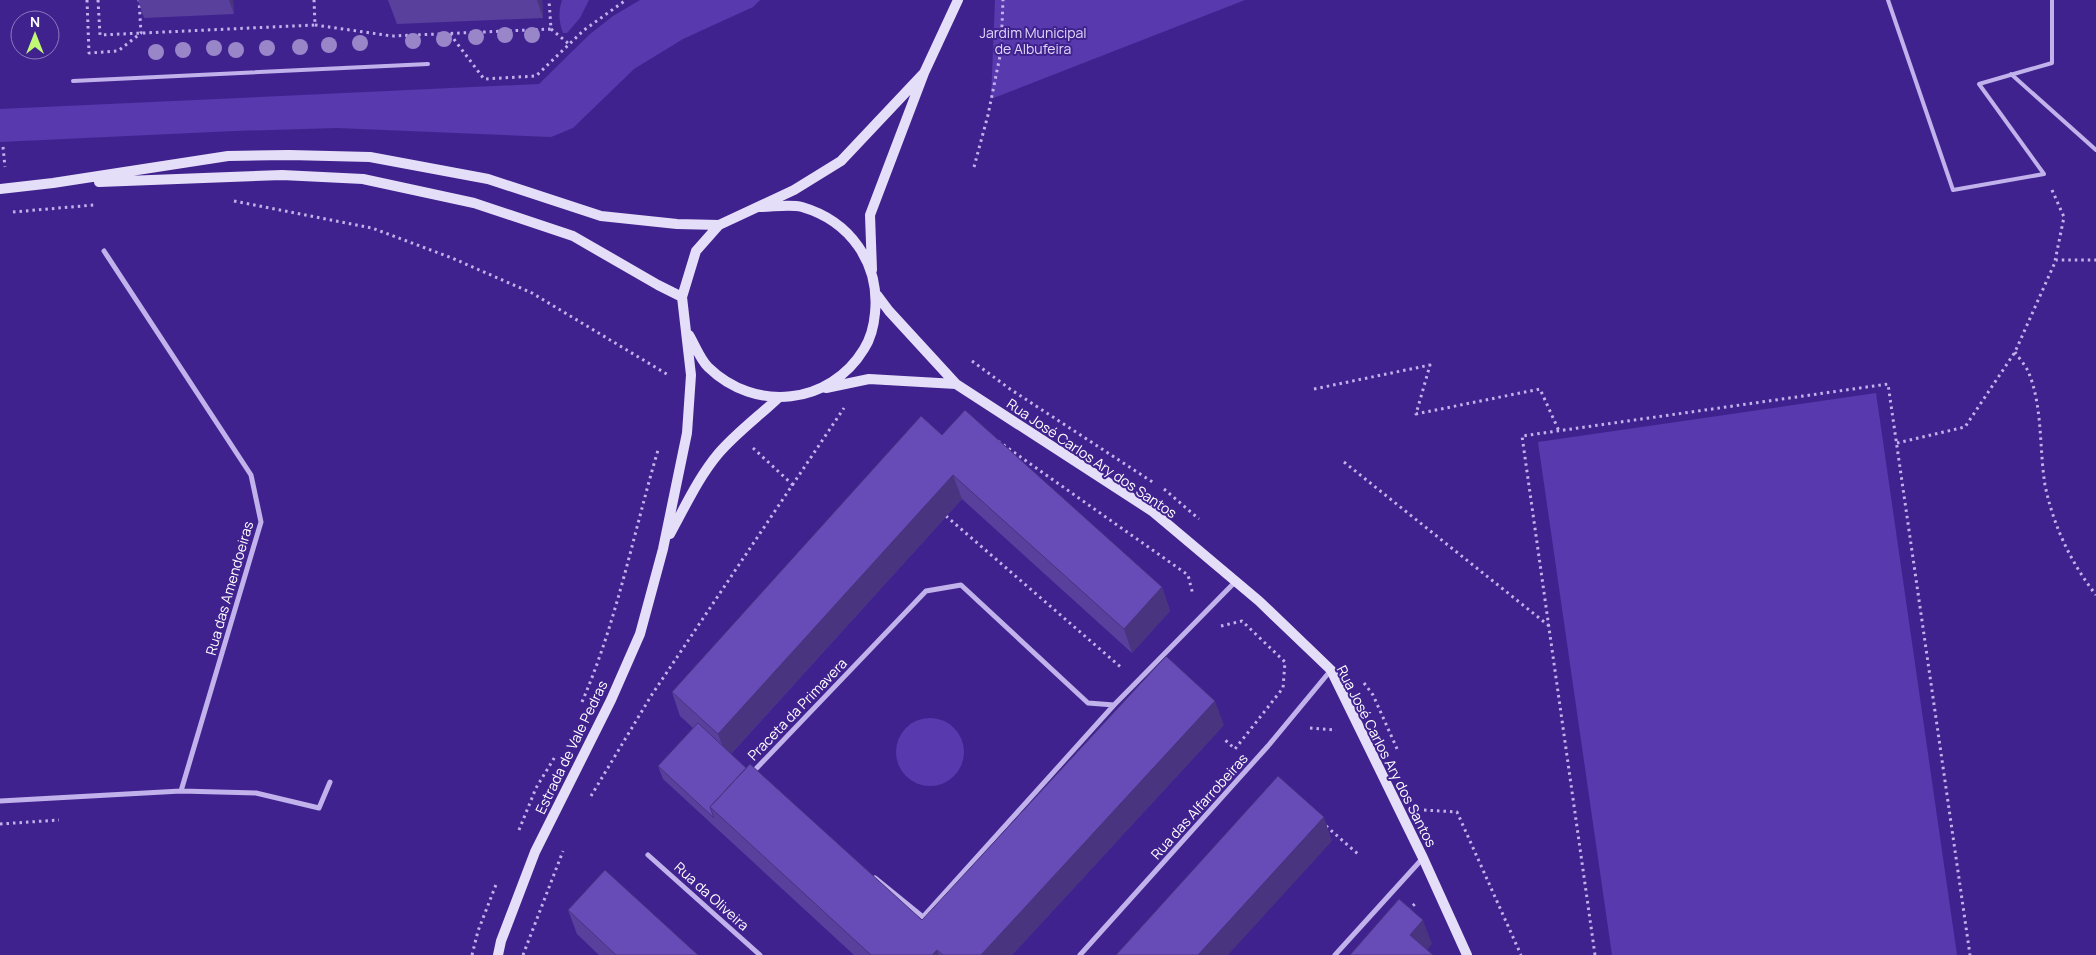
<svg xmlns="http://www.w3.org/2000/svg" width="2096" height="955" viewBox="0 0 2096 955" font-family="Manrope,sans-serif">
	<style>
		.green { fill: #583aae }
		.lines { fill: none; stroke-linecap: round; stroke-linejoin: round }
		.path { stroke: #c1b2ec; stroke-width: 3; stroke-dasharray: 2.5 4; stroke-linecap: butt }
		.lane { stroke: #c1b2ec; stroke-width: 4 }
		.street { stroke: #c1b2ec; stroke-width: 5 }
		.secondary { stroke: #e5def9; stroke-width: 10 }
		.tree { fill: #9886c9 }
		.wall { fill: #59409d }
		.shaded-wall { fill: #48347f }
		.building { fill: #674bb6; stroke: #48347f }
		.labels { text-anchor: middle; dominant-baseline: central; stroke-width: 4; stroke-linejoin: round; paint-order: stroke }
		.park-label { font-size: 14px; fill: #e0d7f9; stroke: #40228f }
		.street-label { font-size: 14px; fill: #fff; stroke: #40228f }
	</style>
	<rect width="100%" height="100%" fill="#40228f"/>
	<path class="green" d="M562,0H589L580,18L567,33H563C559,22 558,12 562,0Z
		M640,0H760L753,7L683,39L634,69L573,128L551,137L337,128L234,131L0,142V109L539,84L589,35L613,16Z
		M995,0H1245L991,99Z
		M1876,393L1957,955H1612L1538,442Z
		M896 752a34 34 0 1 1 68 0a34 34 0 1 1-68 0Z"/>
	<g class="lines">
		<path class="path" d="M87,0L89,53L118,51L141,33L139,0
			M98,0L100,35L315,25L314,0
			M315,25L392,36L551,29L549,0
			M551,29L569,44
			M450,34L484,79L536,76L584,30L626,0
			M3,147L5,167
			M974,167L988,115L1001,51L1003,0
			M2052,190L2064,217L2055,261
			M234,201L372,228L452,258L532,293L670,376
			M13,212L94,205
			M2015,352C2019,358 2025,365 2028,371C2043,406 2039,448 2045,485C2053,525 2071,563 2096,595
			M972,361L1010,389L1154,483
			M1314,389L1430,365L1416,414L1540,389L1559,431
			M998,441L1188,575L1193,595
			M1897,443L1965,427L2015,352L2056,260H2096
			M753,448L793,485
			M1344,462L1548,625
			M1164,489L1199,519
			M946,516L1123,669
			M1221,626L1242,621L1285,662L1283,688L1235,749L1223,738
			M1364,683L1373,695L1398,751
			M582,702C617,621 633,535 658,450
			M1310,728L1336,730
			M591,796L651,696L844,408
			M1424,810L1457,812L1521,955
			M0,824L59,820
			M1326,826L1359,855
			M519,830L536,788L556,755
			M1408,910L1417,902
			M472,955L478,931L497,882
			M523,955L563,851
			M1595,955L1522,436L1888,384L1970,955"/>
		<path class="lane" d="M1888,0L1953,190L2044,174L1979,84L2052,63V0
			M2011,74L2096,150
			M73,81L428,64"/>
		<path class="street" d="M104,251L251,475L261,522L181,791
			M751,774L926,591L961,585L1088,703L1114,705L1236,581
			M0,801L181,791L256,793L319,808L330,782
			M648,855L760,955
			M875,878L923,917L1114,705
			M1080,955L1268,746L1331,670
			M1335,955L1423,858"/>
		<path class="secondary" d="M99,182L282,175L363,179L474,203L573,236L658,285L682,297
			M0,189L53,183L228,156L289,155L370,157L488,179L601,216L677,224L719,225
			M872,270L870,215L924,73L958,0
			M877,295L889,311L956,384L1152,511L1259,601L1331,670L1423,858L1467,955
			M689,335C695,345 700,359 708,367C755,413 830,405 864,349C871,338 874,325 875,313C880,263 850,221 802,207C790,204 773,207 760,207
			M826,388L869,379L956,384
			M670,534C685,507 698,478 718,454C736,433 758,417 778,398
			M498,955L501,941L535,852L611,700L640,634L663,549L687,433L691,375L682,297L696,251L719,225L794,190L841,161L924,73"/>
	</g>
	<g class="tree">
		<circle cx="505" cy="35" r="8"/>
		<circle cx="532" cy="35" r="8"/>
		<circle cx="476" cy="37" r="8"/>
		<circle cx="444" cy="39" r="8"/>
		<circle cx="413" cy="41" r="8"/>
		<circle cx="360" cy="43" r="8"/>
		<circle cx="329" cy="45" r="8"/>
		<circle cx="300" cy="47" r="8"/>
		<circle cx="214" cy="48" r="8"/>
		<circle cx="267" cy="48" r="8"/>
		<circle cx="183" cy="50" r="8"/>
		<circle cx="236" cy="50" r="8"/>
		<circle cx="156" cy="52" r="8"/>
	</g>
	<path class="wall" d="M138,0H233L234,14L144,18Z
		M388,0H542L543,18L397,24Z
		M942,435L1162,587L1170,611L1132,653L962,499L731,754L746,768L922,920L1224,725L1012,955H854L663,779L658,766L693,728L680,716L672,692Z
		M568,910L698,955H599L577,934Z"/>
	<path class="shaded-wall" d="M229,0H233L234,14Z
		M537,0H542L543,18Z
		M953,475L962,499L727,758L718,734Z
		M1162,587L1170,611L1132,653L1124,629Z
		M1215,701L1224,725L1012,955H981Z
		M1324,817L1332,841L1228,955H1198Z
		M1423,920L1432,944L1423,955L1410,935Z
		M937,950L939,955H932Z"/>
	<path class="building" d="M965,410L1162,587L1124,629L953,475L718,734L672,692L921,416L942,435Z
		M1166,656L1215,701L981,955H943L937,950L932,955H871L710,807L750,764L922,920Z
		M698,723L746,768L710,807L714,818L658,766Z
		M1278,776L1324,817L1198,955H1116Z
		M605,870L698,955H616L568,910Z
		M1399,899L1423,920L1410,935L1433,955H1350Z"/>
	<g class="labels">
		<g class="park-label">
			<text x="1033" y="32">Jardim Municipal<tspan x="1033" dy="16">de Albufeira</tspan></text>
		</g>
		<g class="street-label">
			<text transform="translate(1092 458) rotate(34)">Rua José Carlos Ary dos Santos</text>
			<text transform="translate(229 588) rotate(-74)">Rua das Amendoeiras</text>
			<text transform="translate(797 709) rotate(-46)">Praceta da Primavera</text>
			<text transform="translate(571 747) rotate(-64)">Estrada de Vale Pedras</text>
			<text transform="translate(1387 756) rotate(63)">Rua José Carlos Ary dos Santos</text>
			<text transform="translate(1199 806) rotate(-48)">Rua das Alfarrobeiras</text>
			<text transform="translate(712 896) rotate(42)">Rua da Oliveira</text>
		</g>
	</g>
	<g transform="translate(35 35)"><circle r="24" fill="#40228f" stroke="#8c7abc"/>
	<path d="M0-4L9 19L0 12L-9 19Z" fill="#c1f874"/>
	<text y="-8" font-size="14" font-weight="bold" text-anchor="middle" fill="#ffffff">N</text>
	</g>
</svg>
